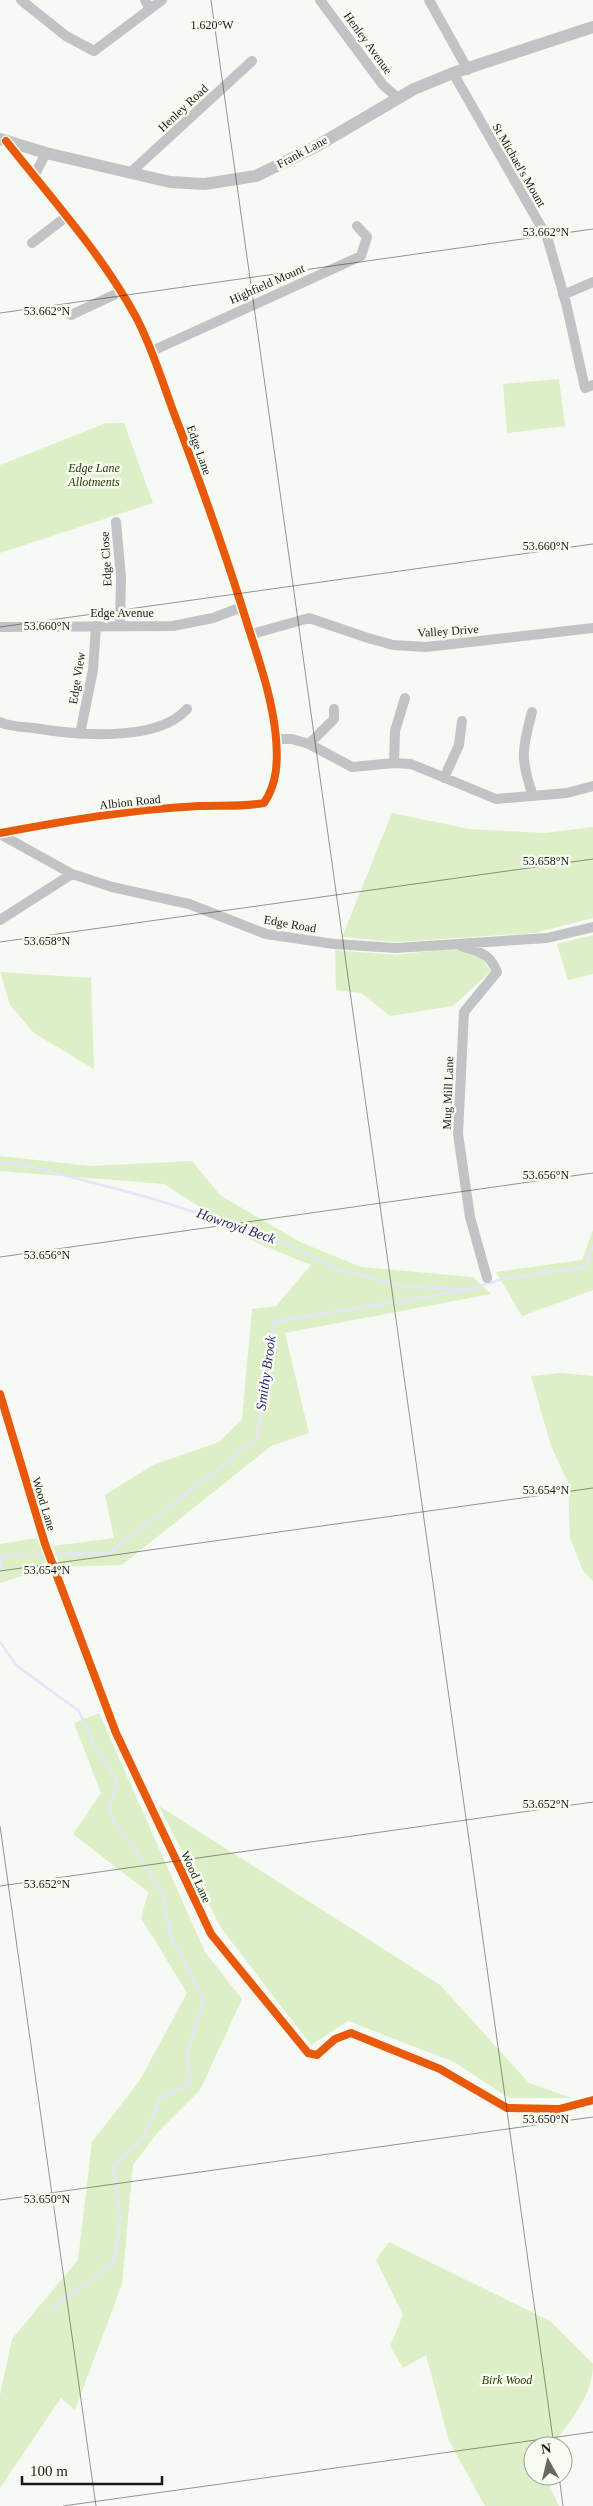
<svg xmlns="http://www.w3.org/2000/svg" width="593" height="2506" viewBox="0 0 593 2506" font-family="'Times New Roman',serif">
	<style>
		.green { fill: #ddefc6 }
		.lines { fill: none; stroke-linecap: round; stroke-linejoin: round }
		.stream { stroke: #e3e5fa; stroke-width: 2.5 }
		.minor { stroke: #c2c3c4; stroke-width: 10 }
		.tertiary { stroke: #c2c3c4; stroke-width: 12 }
		.cycleway-casing { stroke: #f7fcf1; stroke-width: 11 }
		.cycleway { stroke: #e8590c; stroke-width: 8 }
		.ticks { fill: none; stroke: #191a17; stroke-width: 1; stroke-opacity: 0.45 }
		.labels { text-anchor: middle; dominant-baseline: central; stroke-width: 5; stroke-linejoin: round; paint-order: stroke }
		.street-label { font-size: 12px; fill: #191a17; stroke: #f7fcf1 }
		.park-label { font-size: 12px; font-style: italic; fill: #273a00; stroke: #f7fcf1 }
		.water-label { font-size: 14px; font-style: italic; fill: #332279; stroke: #f7fcf1 }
		.ticks-label { font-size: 12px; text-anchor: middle; fill: #191a17; stroke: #f7fcf1; stroke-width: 5; stroke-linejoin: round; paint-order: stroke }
	</style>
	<rect width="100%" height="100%" fill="#f7f9f4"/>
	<path class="green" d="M559,379L565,426L507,433L503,384Z
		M106,423H124L153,503L0,553V465Z
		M392,813L469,829L545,833L593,827V918L535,933L396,942L342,937Z
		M593,935V974L568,980L557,944Z
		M453,948L481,958L491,971L453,1006L390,1016L361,993L336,990L335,950L397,955Z
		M0,972L91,978L94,1069L34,1033L10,1005Z
		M0,1156L91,1166L192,1161L220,1195L300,1242L361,1267L473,1277L491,1294L285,1333L309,1433L271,1446L122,1565L60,1567L53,1546L114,1538L105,1495L153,1465L219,1442L242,1419L252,1309L276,1306L311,1265L255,1242L164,1184L0,1171Z
		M593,1230V1290L522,1316L496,1272L582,1260Z
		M561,1373L593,1376V1581L583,1571L570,1538L568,1482L551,1446L531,1376Z
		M37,1538L49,1567L0,1583V1544Z
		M99,1713L205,1952L242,1999L200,2090L158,2132L133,2165L122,2284L75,2410L61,2398L0,2488V2395L12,2339L78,2260L92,2142L140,2080L187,1993L141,1918L148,1892L73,1834L101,1793L74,1723Z
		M159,1806L440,1985L529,2083L572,2098H509L454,2062L348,2021L311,2045L221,1928Z
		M389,2242L550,2321L593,2364C593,2395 570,2423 551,2446H533V2476H545L559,2506H485L449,2441L426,2355L403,2368L390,2346L403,2315L376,2260Z"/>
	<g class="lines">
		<path class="stream" d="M0,1163H18L147,1197L272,1237L336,1269L407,1287L465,1289
			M51,1554L109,1553L257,1439L273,1322L468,1290L499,1280L585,1267L593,1245
			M0,1555H46
			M0,1569L2,1556
			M0,1642L17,1666L79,1711L94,1745L117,1781L109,1809L115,1824L135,1849L163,1895L171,1938L204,1999L187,2052L190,2085L161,2097L143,2138L113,2166L120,2217L114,2262L53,2309"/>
		<path class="minor" d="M21,0L66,36L94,51L162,0
			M145,0L150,9
			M320,0L383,85L398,98
			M429,0L468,70
			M453,73L547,237L566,303L585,388L593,385
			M130,173L252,61
			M34,176L46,153
			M32,243L66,217
			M563,295L593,282
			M71,315L120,292
			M152,351L361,256L367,237L357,226
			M116,522L121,578L120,626
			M0,627L173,626L213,618L242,607
			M252,634L309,618L368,638L393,645L426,647L593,628
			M532,712C522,749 520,759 533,796
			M0,722C10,727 23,727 34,728C75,735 157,743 187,709
			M80,734L93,670L96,626
			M276,739H292L309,744L352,767L394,763L411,764L496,799L567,793L593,786
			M309,744L334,719V709
			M394,763L395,731L405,698
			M444,778L459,745L462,721
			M0,833C65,821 132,809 199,806C221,805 242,807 264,803C277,784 278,762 276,738C272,693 255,650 242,607C223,547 202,488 180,429C165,392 155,353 136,317C101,253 51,198 6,141
			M0,834L72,874L112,887L189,904L266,934L334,944L396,948L547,938L593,927
			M0,920L72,874
			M461,946C479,952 490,953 497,972L464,1012L458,1134L470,1217L487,1278
			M0,1394L45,1544L116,1733L211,1934L308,2053L317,2055L335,2039L351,2033L440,2069L507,2108L559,2109L593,2100"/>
		<path class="tertiary" d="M0,139L46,153L170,182L205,184L256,176L315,147L414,89L453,73L593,27"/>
		<defs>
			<path id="cycleway" d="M0,833C65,821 132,809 199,806C221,805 242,807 264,803C277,784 278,762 276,738C272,693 255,650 242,607C223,547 202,488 180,429C165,392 155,353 136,317C101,253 51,198 6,141
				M0,1394L45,1544L116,1733L211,1934L308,2053L317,2055L335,2039L351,2033L440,2069L507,2108L559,2109L593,2100"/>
		</defs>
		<use href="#cycleway" class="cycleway-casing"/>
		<use href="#cycleway" class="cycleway"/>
	</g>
	<path class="ticks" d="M211,0L554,2446M0,313L593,229M0,627L593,544M0,942L593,859M0,1257L593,1173M0,1571L593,1488M0,1826L96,2506M0,1886L593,1802M0,2200L593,2117M559,2476L563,2506M63,2506L593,2432"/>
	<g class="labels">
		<g class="street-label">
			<text transform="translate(368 43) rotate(54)">Henley Avenue</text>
			<text transform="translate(183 108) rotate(-43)">Henley Road</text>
			<text transform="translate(302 152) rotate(-28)">Frank Lane</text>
			<text transform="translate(519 165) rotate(60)">St Michael's Mount</text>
			<text transform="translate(267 284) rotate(-24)">Highfield Mount</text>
			<text transform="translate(199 450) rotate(70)">Edge Lane</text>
			<text transform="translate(106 559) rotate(-93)">Edge Close</text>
			<text x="122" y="613">Edge Avenue</text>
			<text transform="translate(448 631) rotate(-4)">Valley Drive</text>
			<text transform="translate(77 678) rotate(-81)">Edge View</text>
			<text transform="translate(130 802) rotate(-6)">Albion Road</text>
			<text transform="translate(290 924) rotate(10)">Edge Road</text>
			<text transform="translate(448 1093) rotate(-88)">Mug Mill Lane</text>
			<text transform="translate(44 1504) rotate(73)">Wood Lane</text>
			<text transform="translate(196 1877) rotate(65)">Wood Lane</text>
		</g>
		<g class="park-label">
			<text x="94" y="468">Edge Lane<tspan x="94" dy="14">Allotments</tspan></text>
			<text x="507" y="2380">Birk Wood</text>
		</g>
		<g class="water-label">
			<text transform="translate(236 1226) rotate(19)">Howroyd Beck</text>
			<text transform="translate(266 1373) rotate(-82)">Smithy Brook</text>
		</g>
	</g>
	<g class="ticks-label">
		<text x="212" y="29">1.620°W</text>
		<text x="546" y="236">53.662°N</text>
		<text x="47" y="315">53.662°N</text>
		<text x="546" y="550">53.660°N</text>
		<text x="47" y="630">53.660°N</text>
		<text x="546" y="865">53.658°N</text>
		<text x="47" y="945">53.658°N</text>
		<text x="546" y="1179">53.656°N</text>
		<text x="47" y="1259">53.656°N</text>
		<text x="546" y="1494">53.654°N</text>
		<text x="47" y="1574">53.654°N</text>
		<text x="546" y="1808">53.652°N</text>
		<text x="47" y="1888">53.652°N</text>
		<text x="546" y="2123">53.650°N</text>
		<text x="47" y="2203">53.650°N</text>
	</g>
	<g transform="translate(548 2461) rotate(352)"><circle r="24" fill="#f7fcf1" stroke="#9ea29a"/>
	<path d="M0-4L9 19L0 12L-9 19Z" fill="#676864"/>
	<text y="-8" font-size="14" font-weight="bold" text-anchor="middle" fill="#191a17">N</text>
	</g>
	<path d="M22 2476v8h140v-8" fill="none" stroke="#191a17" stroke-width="2.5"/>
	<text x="30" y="2476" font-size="15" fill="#191a17" stroke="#f7fcf1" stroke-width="4" paint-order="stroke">100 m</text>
</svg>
